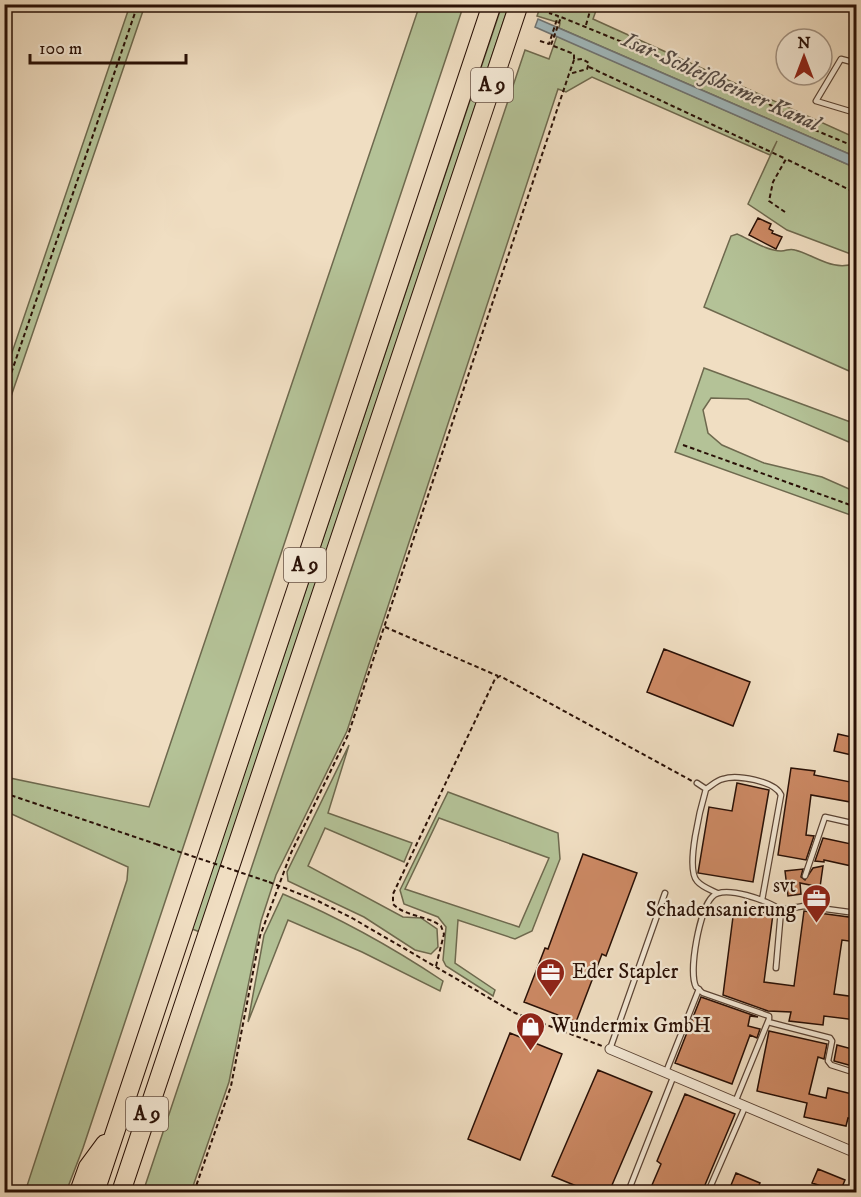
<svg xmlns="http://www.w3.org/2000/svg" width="861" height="1197" viewBox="0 0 861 1197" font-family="'IM FELL DW Pica',serif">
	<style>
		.green { fill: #b4c297; stroke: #6e694e; stroke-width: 1.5; fill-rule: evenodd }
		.water { fill: #a0b9be; stroke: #707574; stroke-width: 1.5 }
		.building { fill: #cc8964; stroke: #291006; stroke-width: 1.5 }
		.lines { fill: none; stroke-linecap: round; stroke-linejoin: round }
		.lane-casing { stroke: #5b4435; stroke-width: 7 }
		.street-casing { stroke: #5b4435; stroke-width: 11 }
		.highway-casing { stroke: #291006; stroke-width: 20 }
		.path { stroke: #291006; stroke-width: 2; stroke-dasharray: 4.5 3; stroke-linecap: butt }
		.lane { stroke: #f5ead7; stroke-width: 4.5 }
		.street { stroke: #f5ead7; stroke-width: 9 }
		.highway { stroke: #f0dec2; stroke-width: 18 }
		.path-bridge { stroke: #291006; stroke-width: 2; stroke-dasharray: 4.5 3; stroke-linecap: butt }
		.labels { text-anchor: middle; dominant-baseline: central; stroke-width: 4.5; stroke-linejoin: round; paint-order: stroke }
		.shield { fill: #f5ead7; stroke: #665145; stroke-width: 1.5 }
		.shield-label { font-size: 20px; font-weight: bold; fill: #291006 }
		.poi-label { font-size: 21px; fill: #291006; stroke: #f5ead7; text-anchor: start }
		.water-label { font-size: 22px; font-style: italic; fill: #534b46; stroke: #f5ead7 }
	</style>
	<rect width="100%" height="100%" fill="#f0dec2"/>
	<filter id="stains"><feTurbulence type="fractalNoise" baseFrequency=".00333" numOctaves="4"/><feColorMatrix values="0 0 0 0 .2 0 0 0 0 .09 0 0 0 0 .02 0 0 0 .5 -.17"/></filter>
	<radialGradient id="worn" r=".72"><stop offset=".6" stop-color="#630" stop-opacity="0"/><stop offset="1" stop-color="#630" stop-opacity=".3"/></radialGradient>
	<path class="green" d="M420,4L461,5L463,7L83,1148L66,1192H25L127,880L128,867L5,811V777L149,807Z
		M130,5H145L5,414V373Z
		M502,5H509L200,932L192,929Z
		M541,5H598L593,19L856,138V157L559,28L560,23L537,16Z
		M557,36L856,168V256L787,230L748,204L777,141L770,155L592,77L566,92L558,89L347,731L276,875L261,921L229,1082L191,1192H143L525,50L549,59Z
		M737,234C749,239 767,251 781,251C787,251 789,248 795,250C817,256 833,272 856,263V374L704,307L731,236Z
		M704,368L856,424V445L748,399L711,398L703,410L708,433L722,445L764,463L822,477L856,492V517L675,452Z
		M349,745L328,813L412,843L404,862L325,828L308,866L403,917L421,918L437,929L438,947L431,954L415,950L364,917L288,881L287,872Z
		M448,792L558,833L560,859L532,931L515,939L458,920L455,963L495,990L493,996L446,966L443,960L446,927L438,917L404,904L400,890ZM439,818L549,858L519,927L405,889Z
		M283,894C340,918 392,947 443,981L440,991L362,952L288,920L248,1022L264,935Z"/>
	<path class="water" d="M538,19L856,157V168L535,27Z"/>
	<path class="building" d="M758,218L771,224L769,229L773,231L772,233L782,237L776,249L749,235Z
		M664,649L750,682L733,726L647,692Z
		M838,734L856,738V756L834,751Z
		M791,768L815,771L814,775L856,783V803L811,795L806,835L814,836L806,860L778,855Z
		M737,783L769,790L753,882L698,873L709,807L732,811Z
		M823,838L856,845V867L824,860V862L815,861Z
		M583,854L637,873L606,956L602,954L576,1022L524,1002L545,948L548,949Z
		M823,866L820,887L800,883L801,894L788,896L785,871L803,869L801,877L805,880L813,868Z
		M734,909L773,914L764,982L794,986L804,911L856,918V942L842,940L834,994L856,997V1020L824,1016L823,1025L789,1021L791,1012L768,1011L723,995Z
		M701,997L758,1017L750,1016L748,1026L760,1029L757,1038L750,1035L732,1084L675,1063Z
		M769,1031L827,1044L824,1059L818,1057L809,1094L826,1098L828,1088L856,1095V1120L848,1118L846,1126L804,1117L807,1103L757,1091Z
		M510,1033L562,1054L520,1160L468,1139Z
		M837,1045L856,1050V1067L834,1061Z
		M598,1070L652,1092L609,1192H591L552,1176Z
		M685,1094L735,1114L702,1192H649L661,1164L657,1161Z
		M818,1169L845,1180L840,1192L812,1183Z
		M736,1173L760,1183L756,1192L729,1190Z"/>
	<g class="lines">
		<defs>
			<path id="lane" d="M856,63L841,59L816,101L856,113
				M697,783L706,789
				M805,876L825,817L856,824
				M717,893C711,890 702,887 697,881C685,868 701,806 706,789C711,786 717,780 723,779C736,774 775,781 781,795L762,900
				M781,910L804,906L856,913
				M856,953L853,984L856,988
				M768,1022L830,1038L832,1041L828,1061L831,1065L856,1073
				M610,1049L665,893
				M666,1072L699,989
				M736,1100L769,1019V1016L703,993C702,993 697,987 696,987C688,971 700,909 712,897C724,884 769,901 781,910L776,968
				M628,1192L674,1075
				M708,1192L745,1107"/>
			<path id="street" d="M610,1049L856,1153"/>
			<path id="highway" d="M79,1192L88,1167L105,1144
				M95,1192L492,4
				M121,1192L519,4"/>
		</defs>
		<use href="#lane" class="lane-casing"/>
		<use href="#street" class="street-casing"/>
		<use href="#highway" class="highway-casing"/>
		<path class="path" d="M586,25L592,4
			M540,41L549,44L558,16L549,13
			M574,59V54L551,45L561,17L759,98L805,126L856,147
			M589,67L786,159
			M785,212L769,201L773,182L786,159L856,193
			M4,394L138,4
			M683,445L856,507
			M385,627L498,676
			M4,793L156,844
			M269,882L318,901L352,918L515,1013L602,1046
			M436,966L444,934L441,926C426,915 406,917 393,904V894L495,679L500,676L692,781
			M194,1192L231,1086L260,936L291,853L348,735L569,74L574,60L582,59L589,63L587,69L569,74"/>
		<use href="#lane" class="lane"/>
		<use href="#street" class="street"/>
		<use href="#highway" class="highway"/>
		<path class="path-bridge" d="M156,844L269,882"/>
	</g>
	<defs>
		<symbol id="office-pin" viewBox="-11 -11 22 30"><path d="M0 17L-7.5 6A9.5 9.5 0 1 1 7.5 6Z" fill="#8f2418" stroke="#f5ead7"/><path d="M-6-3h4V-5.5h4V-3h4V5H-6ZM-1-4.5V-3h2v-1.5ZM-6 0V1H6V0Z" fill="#fff"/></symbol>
		<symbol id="shop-pin" viewBox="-11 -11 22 30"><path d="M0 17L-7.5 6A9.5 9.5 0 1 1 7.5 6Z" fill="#8f2418" stroke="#f5ead7"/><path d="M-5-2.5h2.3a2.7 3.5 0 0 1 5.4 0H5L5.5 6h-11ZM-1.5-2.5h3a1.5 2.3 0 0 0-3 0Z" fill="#fff"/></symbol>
	</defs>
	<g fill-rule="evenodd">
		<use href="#office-pin" x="800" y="882" width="33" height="45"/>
		<use href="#office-pin" x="534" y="956" width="33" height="45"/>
		<use href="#shop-pin" x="514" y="1010" width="33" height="45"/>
	</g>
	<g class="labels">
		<g class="shield">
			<rect x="471" y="68" width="42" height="34" rx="4.5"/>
			<rect x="284" y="548" width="42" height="34" rx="4.5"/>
			<rect x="126" y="1097" width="42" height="34" rx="4.5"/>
		</g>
		<g class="shield-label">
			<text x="492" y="85">A 9</text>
			<text x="305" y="565">A 9</text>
			<text x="147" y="1114">A 9</text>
		</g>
		<g class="poi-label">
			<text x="796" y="886" text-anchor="end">svt<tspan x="796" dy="24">Schadensanierung</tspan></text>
			<text x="572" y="972">Eder Stapler</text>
			<text x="551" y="1026">Wundermix GmbH</text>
		</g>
		<g class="water-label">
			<text transform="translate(721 82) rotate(24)">Isar-Schleißheimer Kanal</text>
		</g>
	</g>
	<rect width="861" height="1197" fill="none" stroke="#f0dec2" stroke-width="24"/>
	<rect x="6" y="6" width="849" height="1185" fill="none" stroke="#291006" stroke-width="3"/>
	<rect x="12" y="12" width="837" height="1173" fill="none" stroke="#291006" stroke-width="1.5"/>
	<g transform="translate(804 57)"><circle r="28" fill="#f5ead7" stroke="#a39383" stroke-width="1.5"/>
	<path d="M0-4.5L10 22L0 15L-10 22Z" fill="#8f2418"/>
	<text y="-9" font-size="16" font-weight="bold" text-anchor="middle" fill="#291006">N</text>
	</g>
	<path d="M30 54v9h156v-9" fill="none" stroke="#291006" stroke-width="3"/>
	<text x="39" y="54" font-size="18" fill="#291006" stroke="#f5ead7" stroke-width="4.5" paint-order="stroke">100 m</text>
	<rect width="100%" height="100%" filter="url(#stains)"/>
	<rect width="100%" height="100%" fill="url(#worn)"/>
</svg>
